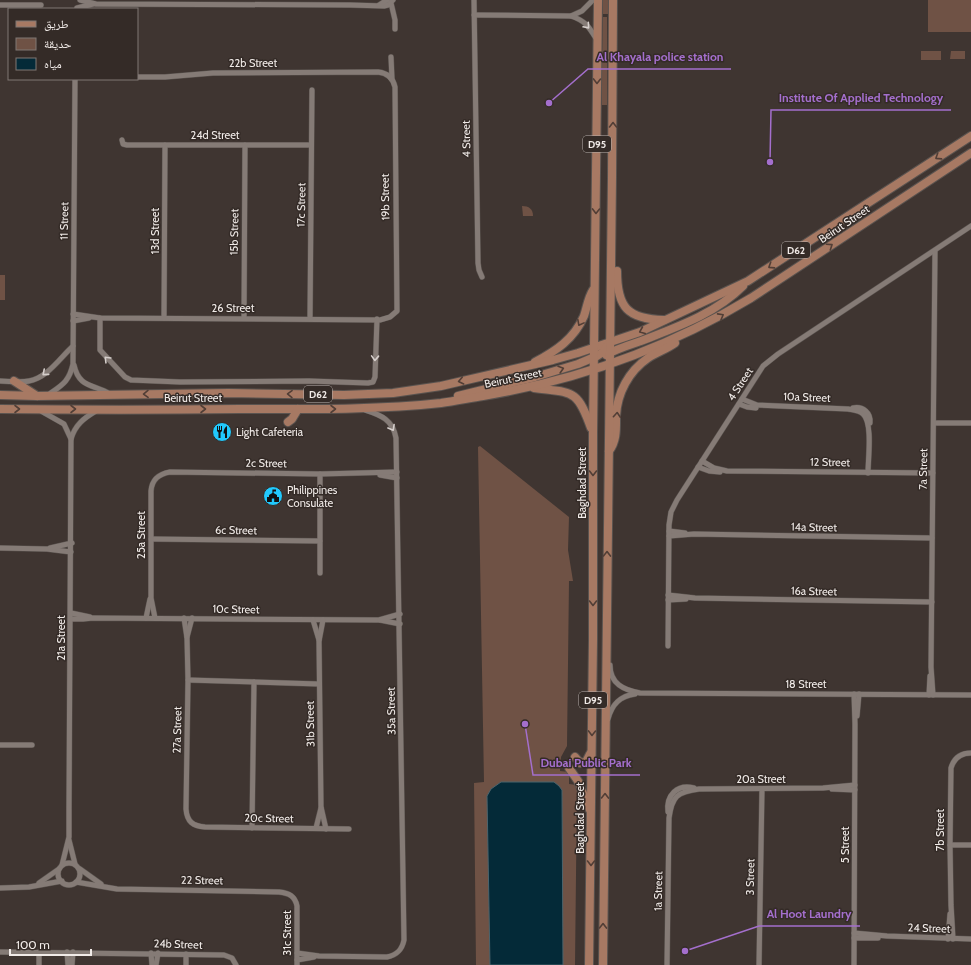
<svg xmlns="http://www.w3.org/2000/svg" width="971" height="965" viewBox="0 0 971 965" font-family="Cabin,'Noto Naskh Arabic',sans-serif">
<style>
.green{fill:#6f5245}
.water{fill:#042a38;stroke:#4b646d}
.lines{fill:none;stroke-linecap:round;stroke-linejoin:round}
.minor-casing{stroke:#5a534f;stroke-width:6}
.primary-casing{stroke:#5a534f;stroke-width:10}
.minor{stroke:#857b76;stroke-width:5}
.primary{stroke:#a77963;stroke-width:8}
.oneway{stroke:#d6cfcc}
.oneway2{stroke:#513e36}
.labels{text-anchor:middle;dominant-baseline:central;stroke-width:3;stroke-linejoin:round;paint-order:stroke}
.shield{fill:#342b27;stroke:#b8b1ae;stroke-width:1}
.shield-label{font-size:10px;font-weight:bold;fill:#f1ebe8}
.street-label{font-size:11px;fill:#f1ebe8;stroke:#342b27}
.poi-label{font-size:11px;fill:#f1ebe8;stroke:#342b27;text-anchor:start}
.leader{fill:none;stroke:#a46fcd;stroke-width:1.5}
.callout-dot{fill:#a46fcd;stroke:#342b27;stroke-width:1.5}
.callout-label{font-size:12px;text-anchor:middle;font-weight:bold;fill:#a46fcd;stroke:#342b27;stroke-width:3;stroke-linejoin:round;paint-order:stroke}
</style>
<rect width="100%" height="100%" fill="#3f3531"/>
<g class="green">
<rect x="603" y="0" width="5" height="14"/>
<rect x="928" y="0" width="43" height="32"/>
<polygon points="603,17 607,17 607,59 602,59"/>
<rect x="921" y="51" width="20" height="9"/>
<polygon points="951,51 965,51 965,59 950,59"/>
<polygon points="602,62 607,63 607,105 602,105"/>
<path d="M522,206C529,206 533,209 533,216H523Z"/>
<rect x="0" y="275" width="5" height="25"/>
<polygon points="480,446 569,517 568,550 573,581 569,581 567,746 561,757 560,771 569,772 569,784 577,785 575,965 476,965 474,783 484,782 478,447"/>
</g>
<polygon class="water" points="501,782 554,782 559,786 562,790 563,965 490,965 487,796 491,789"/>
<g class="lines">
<defs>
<g id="minor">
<polyline points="80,0 96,4 350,5 384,6 388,5 393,0"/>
<polyline points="474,0 478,263 479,270 482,277"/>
<polyline points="391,3 395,20 395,29"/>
<polyline points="0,5 41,5"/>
<polyline points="379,5 387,0"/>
<polyline points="77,8 93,4"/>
<path d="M474,15L571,16C586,21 589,27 597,40"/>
<polyline points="571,16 582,11 593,0"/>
<polyline points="391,57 392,79"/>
<polyline points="122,140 123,144 127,145 311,145"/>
<path d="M73,314L100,318L380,320L390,317L397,311L395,87C393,78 388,73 378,72L213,73L165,77H137"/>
<polyline points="100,318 100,350 125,377 131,380 180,382 309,381 368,383 373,382 375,377 377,319"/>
<polyline points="164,318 165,145"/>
<polyline points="244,318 245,145"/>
<polyline points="310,319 312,90"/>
<polyline points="73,321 89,318"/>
<path d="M74,365C79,388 93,384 110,394"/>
<path d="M0,381C9,381 20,383 29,381C47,378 60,358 73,346"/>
<path d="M48,395C62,385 69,382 73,364L75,79"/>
<path d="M742,399L757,405L848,409C853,410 859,410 863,414C873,423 868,459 868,473"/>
<polyline points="739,404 747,407 756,408"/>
<path d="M853,408C863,406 871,413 870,423"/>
<polyline points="41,411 64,424 71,439"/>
<polyline points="934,423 971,423"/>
<polyline points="702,461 714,468 727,471 933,473"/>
<polyline points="698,467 709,471 720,472"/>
<polyline points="320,474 320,573"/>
<polyline points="380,475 397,478"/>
<polyline points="669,531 685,533"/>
<polyline points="669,536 694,534 932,538"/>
<polyline points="151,539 320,541"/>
<polyline points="0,548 47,549 71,552"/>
<polyline points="50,548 72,543"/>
<polyline points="668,595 695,598 932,602"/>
<polyline points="668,600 686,599"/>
<polyline points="71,613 90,617"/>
<polyline points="146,618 150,599"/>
<path d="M155,618L151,598V491C152,479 159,474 170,472L320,474L397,472"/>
<path d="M184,618L187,638L188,680L186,809C187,822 193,826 205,827L349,829"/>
<polyline points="71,619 83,619 93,618 379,620 400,614"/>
<polyline points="313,620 319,640"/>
<polyline points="323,620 319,641 321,807 326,829"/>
<polyline points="380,620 400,624"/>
<polyline points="187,637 192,618"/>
<polyline points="668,646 669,525 671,512 677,500 763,366 778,354 971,226"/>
<path d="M610,665C610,684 624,690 640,693L971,695"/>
<polyline points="188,680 319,684"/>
<polyline points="854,694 855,724 854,965"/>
<polyline points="929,695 930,676"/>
<polyline points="933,695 931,667 935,251"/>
<polyline points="857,716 859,694"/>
<path d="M608,719C612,704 620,696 635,694"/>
<polyline points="0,745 32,745"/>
<polyline points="832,789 855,790"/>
<path d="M668,812C666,795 677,784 694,788"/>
<polyline points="252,828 254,682"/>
<polyline points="316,828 321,808"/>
<polyline points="69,840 75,864"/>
<polyline points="950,845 971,845"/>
<circle cx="69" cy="874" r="11"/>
<path d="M62,865L69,837V809L71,439C75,425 84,418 96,411"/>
<polyline points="80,869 101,884"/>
<path d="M76,882L117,889L279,892C289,893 295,896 297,906V965"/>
<polyline points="39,883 59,869"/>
<polyline points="0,888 29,887 62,881"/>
<polyline points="854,933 887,936 971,939"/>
<polyline points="854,938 878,938"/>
<polyline points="948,939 950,914"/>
<path d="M953,939L951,905L950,845L951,768C954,758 961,753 971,753"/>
<polyline points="0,952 224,955 232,958 236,965"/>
<polyline points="67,952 68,965"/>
<polyline points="151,953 152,965"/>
<path d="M297,953L319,956L387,957C397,955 402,950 404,940L396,438C393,420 381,415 365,410"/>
<polyline points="297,960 314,957"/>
<polyline points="39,965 39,952"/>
<polyline points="72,965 73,952"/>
<polyline points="156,965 158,953"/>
<polyline points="186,965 186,954"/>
<path d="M667,965L669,818C672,796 677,792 699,789L823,788L855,785"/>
<polyline points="759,965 762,789"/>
</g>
<g id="primary">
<path d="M617,271C617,308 628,319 664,320"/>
<path d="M606,355C616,349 629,345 641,341C677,327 715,314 743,286"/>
<path d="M535,362C556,351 574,339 584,316C587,307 588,298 593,290"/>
<polyline points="14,381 37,396"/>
<path d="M534,388C572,393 577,388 591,428"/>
<polyline points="0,395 37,396 228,393 344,395 393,393 441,386 553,360 578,353 640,332 748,281 971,136"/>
<polyline points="458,396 535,377 578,364 597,356 603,352 610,342"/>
<path d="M0,409C80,410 160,410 240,409C307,409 375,410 441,403C455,401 470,398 483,396C579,380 668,348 751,298L971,153"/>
<polyline points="288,422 292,419 298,409"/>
<path d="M609,451C617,440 616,429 616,416C617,393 629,371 648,358C657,352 667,349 675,343"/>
<polyline points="575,757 580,763 586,762 590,754"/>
<polyline points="569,768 578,781 590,810"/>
<polyline points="589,965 593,640 593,434 598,0"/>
<polyline points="603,965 612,178 613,0"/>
</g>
</defs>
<use href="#minor" class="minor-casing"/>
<use href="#primary" class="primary-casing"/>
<use href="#minor" class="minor"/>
<use href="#primary" class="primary"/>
</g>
<defs><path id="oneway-chevron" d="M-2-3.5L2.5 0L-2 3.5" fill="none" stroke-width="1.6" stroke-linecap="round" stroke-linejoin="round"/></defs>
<g class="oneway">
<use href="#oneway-chevron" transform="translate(587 26) rotate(49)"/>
<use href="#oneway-chevron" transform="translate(375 358) rotate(92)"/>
<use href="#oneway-chevron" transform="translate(107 359) rotate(-135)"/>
<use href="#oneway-chevron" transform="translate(45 373) rotate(140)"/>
<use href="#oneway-chevron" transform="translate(392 428) rotate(61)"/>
</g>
<g class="oneway2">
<use href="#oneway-chevron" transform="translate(597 81) rotate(91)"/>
<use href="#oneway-chevron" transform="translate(613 125) rotate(-90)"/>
<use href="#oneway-chevron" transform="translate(938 157) rotate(147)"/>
<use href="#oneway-chevron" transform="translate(596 211) rotate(91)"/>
<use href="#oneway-chevron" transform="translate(830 246) rotate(-34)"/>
<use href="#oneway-chevron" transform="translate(771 266) rotate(147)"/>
<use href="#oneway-chevron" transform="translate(721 316) rotate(-29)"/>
<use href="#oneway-chevron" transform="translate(580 323) rotate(118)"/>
<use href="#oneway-chevron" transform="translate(642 331) rotate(157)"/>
<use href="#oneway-chevron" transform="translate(561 369) rotate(-17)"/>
<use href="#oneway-chevron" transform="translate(461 381) rotate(168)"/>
<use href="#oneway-chevron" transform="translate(146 394) rotate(179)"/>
<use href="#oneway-chevron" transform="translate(290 394) rotate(-179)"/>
<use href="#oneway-chevron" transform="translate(17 409)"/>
<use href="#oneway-chevron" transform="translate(73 409)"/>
<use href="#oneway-chevron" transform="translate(203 409)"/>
<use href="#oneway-chevron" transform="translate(333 409)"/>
<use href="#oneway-chevron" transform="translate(617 415) rotate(-86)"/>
<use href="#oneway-chevron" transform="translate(593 473) rotate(90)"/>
<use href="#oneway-chevron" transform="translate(607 554) rotate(-89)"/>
<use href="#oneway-chevron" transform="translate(593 603) rotate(90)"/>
<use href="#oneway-chevron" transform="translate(592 733) rotate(91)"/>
<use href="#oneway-chevron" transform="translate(605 796) rotate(-89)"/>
<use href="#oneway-chevron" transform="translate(591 863) rotate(90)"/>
<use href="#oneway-chevron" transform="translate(603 926) rotate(-89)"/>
</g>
<defs>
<symbol id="restaurant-disc" viewBox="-11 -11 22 22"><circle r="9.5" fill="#21c9fd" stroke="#342b27"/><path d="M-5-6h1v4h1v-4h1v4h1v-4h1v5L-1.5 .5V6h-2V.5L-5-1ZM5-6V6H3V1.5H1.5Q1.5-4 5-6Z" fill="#111"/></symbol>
<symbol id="civic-disc" viewBox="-11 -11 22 22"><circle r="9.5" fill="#21c9fd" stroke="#342b27"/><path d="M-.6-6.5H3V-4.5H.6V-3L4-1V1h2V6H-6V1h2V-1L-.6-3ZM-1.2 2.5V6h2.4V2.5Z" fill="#111"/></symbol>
</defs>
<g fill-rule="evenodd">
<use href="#restaurant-disc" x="211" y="421" width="22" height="22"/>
<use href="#civic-disc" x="262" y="485" width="22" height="22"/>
</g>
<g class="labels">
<g class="shield">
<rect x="583" y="136" width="28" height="16" rx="3"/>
<rect x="782" y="242" width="28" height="16" rx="3"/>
<rect x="304" y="386" width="28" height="16" rx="3"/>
<rect x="579" y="692" width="28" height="16" rx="3"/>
</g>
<g class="shield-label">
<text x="597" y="144">D95</text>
<text x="796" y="250">D62</text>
<text x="318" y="394">D62</text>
<text x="593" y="700">D95</text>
</g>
<g class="street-label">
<text x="253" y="63">22b Street</text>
<text x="215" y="135">24d Street</text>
<text transform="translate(466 139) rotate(-91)">4 Street</text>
<text transform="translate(385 197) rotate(-91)">19b Street</text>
<text transform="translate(301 205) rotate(-89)">17c Street</text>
<text transform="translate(64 221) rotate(-89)">11 Street</text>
<text transform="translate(844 224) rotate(-34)">Beirut Street</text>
<text transform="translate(155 231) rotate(-90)">13d Street</text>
<text transform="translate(234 232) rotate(-89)">15b Street</text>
<text x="233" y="308">26 Street</text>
<text transform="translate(513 378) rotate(-12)">Beirut Street</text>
<text transform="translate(740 384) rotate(-57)">4 Street</text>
<text transform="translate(807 397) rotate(2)">10a Street</text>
<text x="193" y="398">Beirut Street</text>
<text transform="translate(830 462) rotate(1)">12 Street</text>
<text transform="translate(266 463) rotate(1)">2c Street</text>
<text transform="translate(923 469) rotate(-89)">7a Street</text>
<text transform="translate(582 483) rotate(-90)">Baghdad Street</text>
<text transform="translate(814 527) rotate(1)">14a Street</text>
<text transform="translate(236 530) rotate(1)">6c Street</text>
<text transform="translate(141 535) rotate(-90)">25a Street</text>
<text transform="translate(814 591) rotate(1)">16a Street</text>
<text transform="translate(236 609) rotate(1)">10c Street</text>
<text transform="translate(61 638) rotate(-90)">21a Street</text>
<text x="806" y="684">18 Street</text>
<text transform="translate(391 711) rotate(-91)">35a Street</text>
<text transform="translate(310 724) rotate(-91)">31b Street</text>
<text transform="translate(177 730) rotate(-89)">27a Street</text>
<text x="761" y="779">20a Street</text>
<text transform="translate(269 818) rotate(1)">20c Street</text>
<text transform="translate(580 818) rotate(-90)">Baghdad Street</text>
<text transform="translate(940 830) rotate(-90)">7b Street</text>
<text transform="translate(845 845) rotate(-90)">5 Street</text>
<text transform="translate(750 877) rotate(-89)">3 Street</text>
<text transform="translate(202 880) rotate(1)">22 Street</text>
<text transform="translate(658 891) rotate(-89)">1a Street</text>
<text transform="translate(929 928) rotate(2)">24 Street</text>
<text transform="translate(287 933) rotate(-90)">31c Street</text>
<text transform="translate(178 944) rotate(2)">24b Street</text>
</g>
<g class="poi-label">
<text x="236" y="432">Light Cafeteria</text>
<text x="287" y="490">Philippines<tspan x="287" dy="13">Consulate</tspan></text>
</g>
</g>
<path class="leader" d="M549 103L588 69H731M770 162L771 110H951M525 724L533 775H640M685 951L759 926H860"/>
<g class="callout-dot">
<circle cx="549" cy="103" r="4"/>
<circle cx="770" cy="162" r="4"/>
<circle cx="525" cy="724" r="4"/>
<circle cx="685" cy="951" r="4"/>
</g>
<g class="callout-label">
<text x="660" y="61">Al Khayala police station</text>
<text x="861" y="102">Institute Of Applied Technology</text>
<text x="586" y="767">Dubai Public Park</text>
<text x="809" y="918">Al Hoot Laundry</text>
</g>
<rect x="8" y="8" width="130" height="72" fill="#342b27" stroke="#807874"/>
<rect x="16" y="21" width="20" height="6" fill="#a77963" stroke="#807874"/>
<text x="44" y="28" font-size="12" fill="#f1ebe8">طريق</text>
<rect x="16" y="38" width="20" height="12" fill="#6f5245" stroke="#807874"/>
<text x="44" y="48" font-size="12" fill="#f1ebe8">حديقة</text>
<rect x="16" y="58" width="20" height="12" fill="#042a38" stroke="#807874"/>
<text x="44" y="68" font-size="12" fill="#f1ebe8">مياه</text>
<path d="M10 949v6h81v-6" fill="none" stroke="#f1ebe8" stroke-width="2"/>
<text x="16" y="949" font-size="12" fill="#f1ebe8" stroke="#342b27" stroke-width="3" paint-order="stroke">100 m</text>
</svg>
